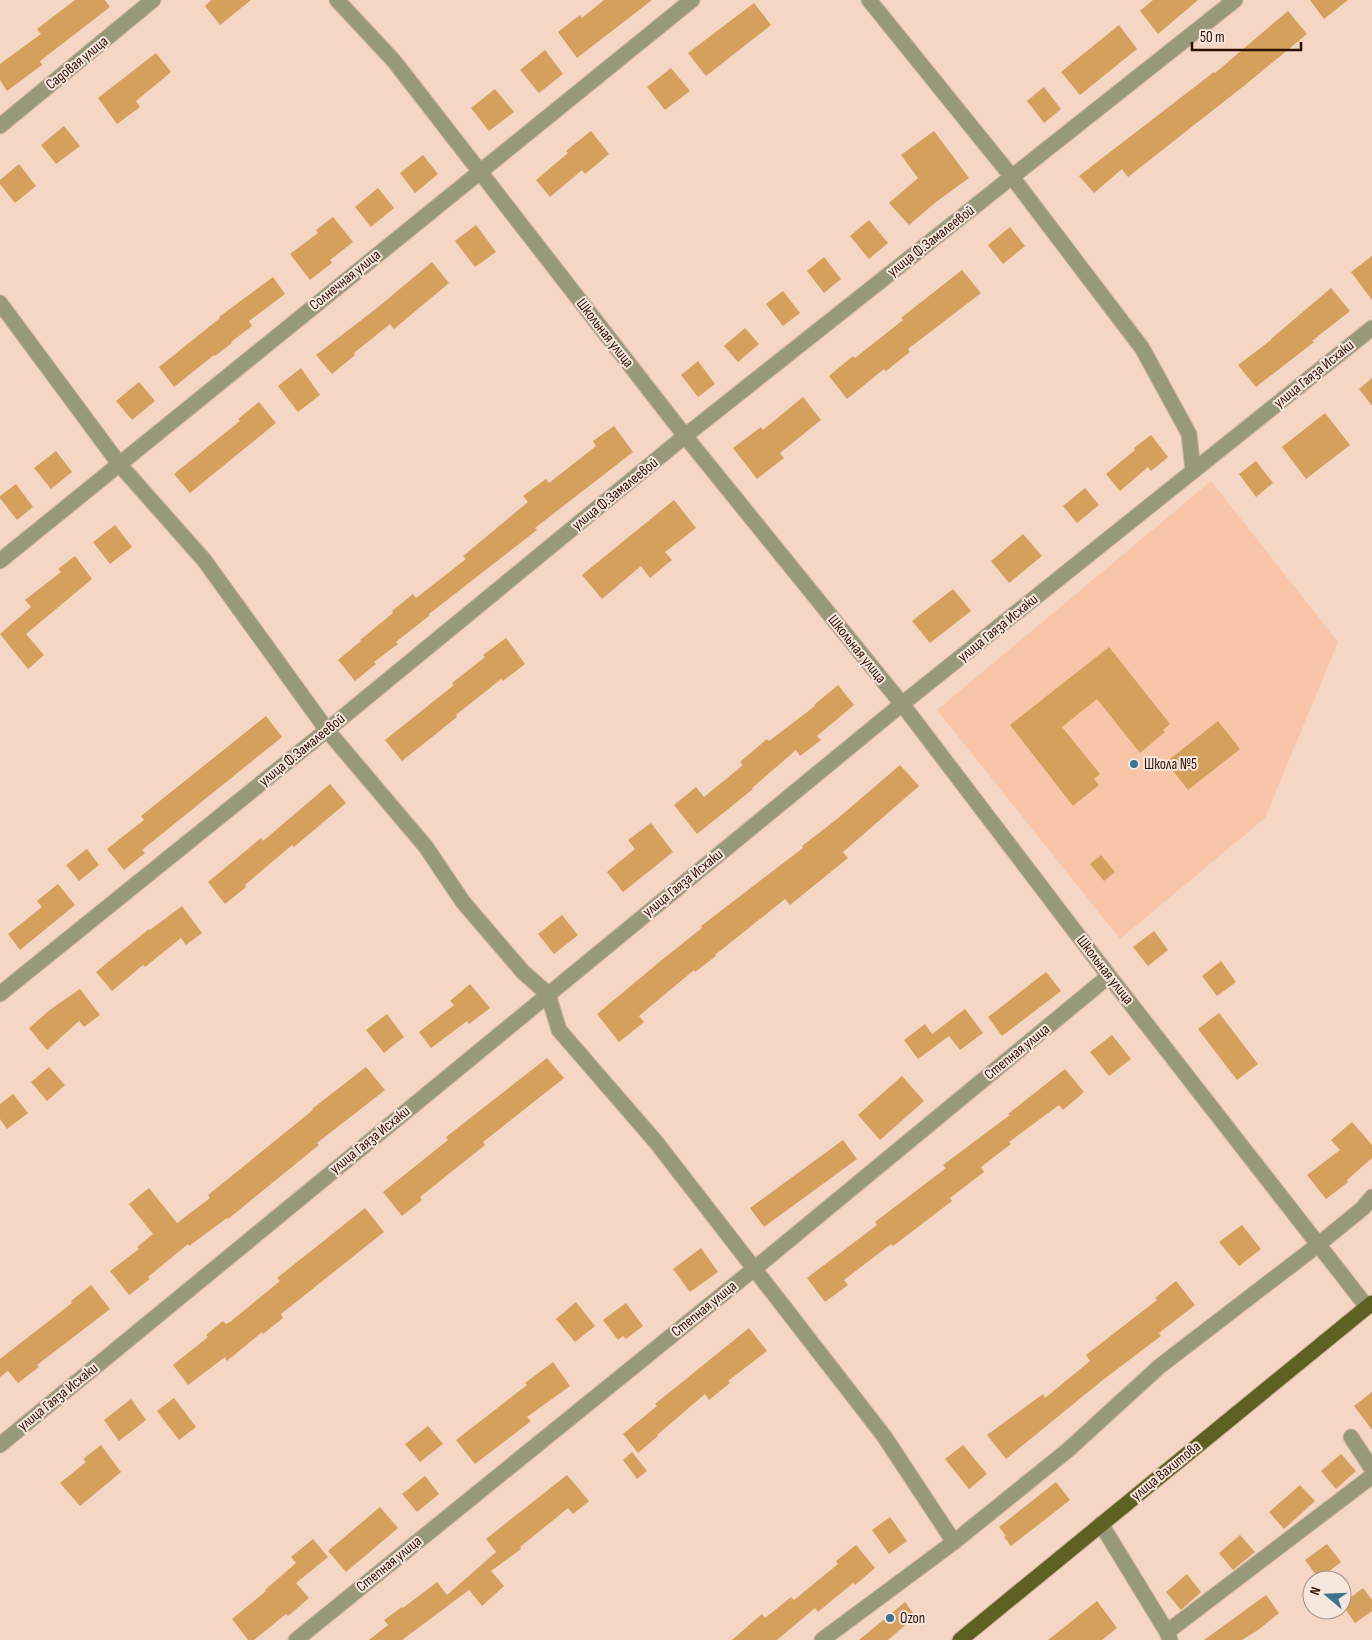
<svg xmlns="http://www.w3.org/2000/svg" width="1372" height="1640" viewBox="0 0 1372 1640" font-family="'Sofia Sans Condensed',sans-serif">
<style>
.built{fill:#f8c5a8}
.building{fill:#d59f5c}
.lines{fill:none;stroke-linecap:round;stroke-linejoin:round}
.minor-casing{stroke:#d1b3a1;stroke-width:17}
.major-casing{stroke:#d1b3a1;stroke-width:17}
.minor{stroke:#97997a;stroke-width:15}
.major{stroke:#5f6123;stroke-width:15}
.poi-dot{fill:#3c748f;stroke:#f7e6de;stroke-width:2}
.labels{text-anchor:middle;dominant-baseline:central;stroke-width:4;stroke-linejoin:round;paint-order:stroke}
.street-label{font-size:15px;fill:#2d1101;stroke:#f7e6de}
.poi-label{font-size:15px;fill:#2d1101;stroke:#f7e6de;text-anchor:start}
</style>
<rect width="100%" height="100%" fill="#f5d6c4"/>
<polygon class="built" points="1211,481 1338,642 1265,818 1120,939 937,710"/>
<g class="building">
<polygon points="75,0 105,0 110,7 40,61 42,65 7,91 0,80 0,64 41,34 37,29"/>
<polygon points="211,0 251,0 220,25 205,6"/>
<polygon points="604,0 652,0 577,58 558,32 580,15 582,18"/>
<polygon points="1153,0 1198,0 1158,34 1140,11"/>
<polygon points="1310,0 1348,0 1324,19"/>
<polygon points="754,3 771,25 706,76 688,53"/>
<polygon points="1288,11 1307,34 1245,85 1128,177 1122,169 1094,193 1079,176 1214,72 1215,73"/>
<polygon points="1119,25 1137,49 1080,95 1061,72"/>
<polygon points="545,50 563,74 539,93 520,70"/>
<polygon points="156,53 171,72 136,101 140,107 117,124 98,98"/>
<polygon points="671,68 690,91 665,110 647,87"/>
<polygon points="1044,87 1061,109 1044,123 1027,101"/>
<polygon points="495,89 514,112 489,131 471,108"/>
<polygon points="64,126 80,146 56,164 41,145"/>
<polygon points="591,131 609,154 585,174 582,170 550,197 536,180 568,153 566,151"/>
<polygon points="934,131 969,178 936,202 909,225 889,203 918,178 901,155"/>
<polygon points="423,155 438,174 415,193 400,173"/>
<polygon points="19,164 36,186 15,203 0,184 0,180"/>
<polygon points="378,188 394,208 371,227 355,207"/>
<polygon points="333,217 353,242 330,260 332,263 310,280 290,254 318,233 316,230"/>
<polygon points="869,220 888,243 869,259 850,236"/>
<polygon points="476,225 496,252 475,267 455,241"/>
<polygon points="1010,227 1025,246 1003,264 988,245"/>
<polygon points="1372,256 1372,300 1351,272"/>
<polygon points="824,257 841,279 824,293 807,271"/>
<polygon points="432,262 449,283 394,329 390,324 354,353 355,355 332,374 316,355 377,308"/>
<polygon points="962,270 981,293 908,349 910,352 886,371 884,369 847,399 829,376 853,356 855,358 903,320 901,318"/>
<polygon points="273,277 285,294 249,321 252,326 231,342 232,343 215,356 214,355 174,387 159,367 220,318 219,317"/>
<polygon points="1331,288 1350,311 1312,341 1314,342 1256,387 1238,365 1271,340 1271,339"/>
<polygon points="783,291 800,313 783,326 766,304"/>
<polygon points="745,328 759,344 738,362 724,346"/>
<polygon points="698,361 715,384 698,397 681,375"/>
<polygon points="301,368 320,395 298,412 278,386"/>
<polygon points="1372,378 1372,406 1359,389"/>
<polygon points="139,382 155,401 132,420 116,401"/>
<polygon points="803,397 821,420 780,453 784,458 757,479 733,448 761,427 763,430"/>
<polygon points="259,402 276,423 190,493 174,474 240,421 238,419"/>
<polygon points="1325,413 1350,445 1306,479 1282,447"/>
<polygon points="614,426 633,452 535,528 537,530 429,614 430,615 396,642 398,644 374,662 376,664 355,681 338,660 361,641 360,640 393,613 392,611 413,594 416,598 466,559 463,556 528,502 523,496 546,479 549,483 596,446 593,441"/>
<polygon points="1151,435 1168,457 1151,471 1148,467 1120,491 1106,474 1135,450 1134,448"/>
<polygon points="56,451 72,472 51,489 34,468"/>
<polygon points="1256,461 1273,483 1256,497 1239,474"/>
<polygon points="16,484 33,507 17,520 0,498 0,496"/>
<polygon points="1085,488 1099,505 1077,523 1063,506"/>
<polygon points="674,500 696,528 665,552 672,560 650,578 641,566 602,599 582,575"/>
<polygon points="115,525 132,547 110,564 93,542"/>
<polygon points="1023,534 1042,556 1009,583 991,561"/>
<polygon points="75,556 92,579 26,634 44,655 28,669 0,634 31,607 25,600 61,572 58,569"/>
<polygon points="953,589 971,611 930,643 912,621"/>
<polygon points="506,638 525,664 503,681 501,679 456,715 457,717 402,761 385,740 454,685 452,683 485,657 483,655"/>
<polygon points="1109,647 1170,724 1163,730 1165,732 1140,753 1097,699 1062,727 1100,774 1094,779 1099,785 1073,806 1010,725"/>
<polygon points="838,685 854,705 817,736 821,740 800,756 796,750 752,788 753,789 697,834 674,805 696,787 704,797 743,765 740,762 767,739 769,741 815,706 814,705"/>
<polygon points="266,716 282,737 142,850 145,853 124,870 107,849 144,820 141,816"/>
<polygon points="1218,721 1240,749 1188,790 1166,762"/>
<polygon points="900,765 919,786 843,852 848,858 790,905 785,899 715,955 716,956 695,972 694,970 639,1016 644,1022 619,1042 597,1014 663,959 702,928 701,926 803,848 802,846 837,819"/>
<polygon points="330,784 346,803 294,847 292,845 245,885 246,887 225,904 208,882 261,838 263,841"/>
<polygon points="651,823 673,852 623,892 607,872 635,849 628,840"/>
<polygon points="87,849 99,865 79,881 66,865"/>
<polygon points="1101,855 1115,872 1104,881 1090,864"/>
<polygon points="58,884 75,905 20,950 8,934 42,907 37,901"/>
<polygon points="182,906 202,933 186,945 181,938 145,967 143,965 112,991 96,972 149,929 150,930"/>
<polygon points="562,915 578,935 554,954 538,934"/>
<polygon points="1154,931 1168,950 1148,966 1133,947"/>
<polygon points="1221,961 1236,982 1217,996 1202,976"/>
<polygon points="1046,972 1061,991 1002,1036 988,1017"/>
<polygon points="470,984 490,1008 469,1024 467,1021 431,1048 419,1032 454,1005 450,1001"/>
<polygon points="80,989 100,1015 84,1027 79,1021 47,1050 29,1028 51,1009"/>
<polygon points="965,1009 983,1033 960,1050 949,1036 918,1059 904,1040 925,1024 932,1034"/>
<polygon points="1219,1013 1258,1064 1237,1080 1198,1029"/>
<polygon points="387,1014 404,1037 384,1053 366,1030"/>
<polygon points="1112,1035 1131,1059 1109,1076 1090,1052"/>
<polygon points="547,1058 564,1078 483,1142 485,1145 420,1197 422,1200 402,1216 383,1192 448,1140 446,1137"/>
<polygon points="49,1067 65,1085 47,1101 31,1082"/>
<polygon points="366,1067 385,1090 317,1143 319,1145 228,1219 227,1218 189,1246 188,1244 148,1277 150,1279 129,1295 110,1271 139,1249 137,1247 153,1234 129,1204 149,1188 177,1223 210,1198 208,1195 313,1110 312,1109"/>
<polygon points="1065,1069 1084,1092 1063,1110 1059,1105 1009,1142 1011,1144 981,1167 984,1172 950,1198 952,1201 893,1246 891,1244 844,1280 848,1285 825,1302 807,1278 877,1225 875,1222 946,1168 943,1165 1010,1115 1008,1114"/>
<polygon points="902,1076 924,1101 880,1140 858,1115"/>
<polygon points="13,1094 28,1113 7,1129 0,1119 0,1104"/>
<polygon points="1352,1122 1372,1145 1372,1158 1347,1180 1348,1182 1326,1199 1307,1175 1340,1150 1331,1140"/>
<polygon points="843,1140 857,1159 764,1227 750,1208"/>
<polygon points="365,1208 384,1232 281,1314 283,1318 263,1334 262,1332 227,1361 225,1357 188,1385 173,1365 208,1337 206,1335 223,1321 226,1324 230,1322 280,1281 277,1278"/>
<polygon points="1242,1225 1261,1249 1239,1266 1219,1242"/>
<polygon points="701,1248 718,1272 690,1292 673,1269"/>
<polygon points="1176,1281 1195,1305 1159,1333 1161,1336 1104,1379 1006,1459 987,1435 1043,1394 1045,1398 1090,1361 1086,1355 1157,1300 1155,1298"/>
<polygon points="91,1285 110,1309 37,1365 39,1367 18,1383 8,1371 0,1377 0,1359 72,1303 71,1301"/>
<polygon points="576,1302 595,1326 575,1342 556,1319"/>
<polygon points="626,1303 643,1326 626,1339 623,1336 618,1340 603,1320"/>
<polygon points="749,1328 767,1351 728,1381 730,1383 709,1400 705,1394 657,1435 658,1436 638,1453 623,1434 657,1406 655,1404"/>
<polygon points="553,1362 570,1386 527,1417 531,1421 475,1464 456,1440 527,1385 525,1383"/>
<polygon points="1372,1392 1372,1430 1354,1406"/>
<polygon points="174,1398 196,1427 179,1440 157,1411"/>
<polygon points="131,1399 146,1420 119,1441 104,1420"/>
<polygon points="428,1426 443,1444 420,1462 405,1444"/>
<polygon points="101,1445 121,1472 80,1506 60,1483 86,1462 83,1459"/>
<polygon points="963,1445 987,1474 969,1489 945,1459"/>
<polygon points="632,1452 647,1471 637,1479 623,1460"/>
<polygon points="1341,1454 1356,1471 1336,1489 1321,1471"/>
<polygon points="567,1475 589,1501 573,1514 568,1508 520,1547 521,1549 491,1571 504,1586 482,1606 469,1590 402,1640 369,1640 388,1625 384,1620 402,1607 403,1608 437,1582 447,1595 496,1552 486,1539"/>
<polygon points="425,1476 439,1494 417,1512 402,1494"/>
<polygon points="1056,1482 1070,1500 1011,1546 1004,1537 1006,1536 999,1527"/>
<polygon points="1300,1485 1315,1501 1284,1529 1269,1512"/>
<polygon points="380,1507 398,1528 346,1572 328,1551"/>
<polygon points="890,1517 907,1541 889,1554 872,1530"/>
<polygon points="1240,1535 1255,1552 1233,1570 1219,1553"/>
<polygon points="313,1539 328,1557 296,1583 309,1598 288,1616 286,1614 254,1640 248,1640 232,1619 266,1591 265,1590 296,1563 291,1557"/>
<polygon points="1327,1544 1341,1562 1319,1579 1305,1560"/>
<polygon points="856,1545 875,1568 855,1585 853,1583 818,1612 815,1608 777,1640 732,1640 762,1614 765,1618 791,1597 794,1600 838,1564 836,1561"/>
<polygon points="1187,1574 1201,1592 1181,1610 1166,1592"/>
<polygon points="1363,1588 1372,1600 1372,1611 1355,1623 1342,1604"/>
<polygon points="1266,1595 1279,1613 1258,1630 1242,1640 1204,1640"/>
<polygon points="1097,1601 1117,1628 1102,1640 1048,1640"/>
<polygon points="905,1602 914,1614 908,1618 910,1621 888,1640 859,1640"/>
</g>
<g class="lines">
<defs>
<g id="minor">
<polyline points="337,0 394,61 685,436 902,704 1109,976 1367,1307"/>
<polyline points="869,0 1012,177 1142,348 1189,434 1193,471"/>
<polyline points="0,126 153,0"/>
<polyline points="0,303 120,465 204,560 327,730 426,847 463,902 523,972 548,994 559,1030 656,1142 884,1436 954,1542"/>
<polyline points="0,561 692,0"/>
<polyline points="0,994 327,730 685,436 1235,0"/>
<polyline points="1351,1437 1372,1469"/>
<polyline points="0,1445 902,704 1372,328"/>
<polyline points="1101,1524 1167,1632 1170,1640"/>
<polyline points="1167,1632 1372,1476"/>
<polyline points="296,1640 754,1269 1109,976"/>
<polyline points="822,1640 954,1542 1068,1450 1160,1366 1319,1244 1363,1208 1372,1197"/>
</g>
<polyline id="major" points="960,1640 1372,1303"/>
</defs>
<use href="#minor" class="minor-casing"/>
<use href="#major" class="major-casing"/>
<use href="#minor" class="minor"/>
<use href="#major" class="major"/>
</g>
<g class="poi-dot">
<circle cx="1134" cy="764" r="5"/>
<circle cx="890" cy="1618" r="5"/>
</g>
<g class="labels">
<g class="street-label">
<text transform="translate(77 63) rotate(-39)">Садовая улица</text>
<text transform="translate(931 241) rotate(-38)">улица Ф.Замалеевой</text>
<text transform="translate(345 280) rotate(-39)">Солнечная улица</text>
<text transform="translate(605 333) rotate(52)">Школьная улица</text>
<text transform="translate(1314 374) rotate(-39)">улица Гаяза Исхаки</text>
<text transform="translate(615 494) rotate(-39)">улица Ф.Замалеевой</text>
<text transform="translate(998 628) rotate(-39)">улица Гаяза Исхаки</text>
<text transform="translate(857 649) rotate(51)">Школьная улица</text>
<text transform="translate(302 750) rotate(-39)">улица Ф.Замалеевой</text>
<text transform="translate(683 883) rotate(-39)">улица Гаяза Исхаки</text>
<text transform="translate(1105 970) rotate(52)">Школьная улица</text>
<text transform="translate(1017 1052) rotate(-39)">Степная улица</text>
<text transform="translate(370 1140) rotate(-39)">улица Гаяза Исхаки</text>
<text transform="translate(704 1309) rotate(-39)">Степная улица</text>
<text transform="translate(58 1397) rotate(-39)">улица Гаяза Исхаки</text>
<text transform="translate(1166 1471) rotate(-39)">улица Вахитова</text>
<text transform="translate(389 1564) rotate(-39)">Степная улица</text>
</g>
<g class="poi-label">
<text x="1144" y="764">Школа №5</text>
<text x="900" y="1618">Ozon</text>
</g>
</g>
<g transform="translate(1327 1595) rotate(289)"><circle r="24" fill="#f7e6de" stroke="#a69186"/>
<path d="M0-4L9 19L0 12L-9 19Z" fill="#3c748f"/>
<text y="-8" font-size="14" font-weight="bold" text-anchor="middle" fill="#2d1101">N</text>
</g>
<path d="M1192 42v8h109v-8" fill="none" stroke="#2d1101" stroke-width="2.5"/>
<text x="1200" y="42" font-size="15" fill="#2d1101" stroke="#f7e6de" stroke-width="4" paint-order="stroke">50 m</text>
</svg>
